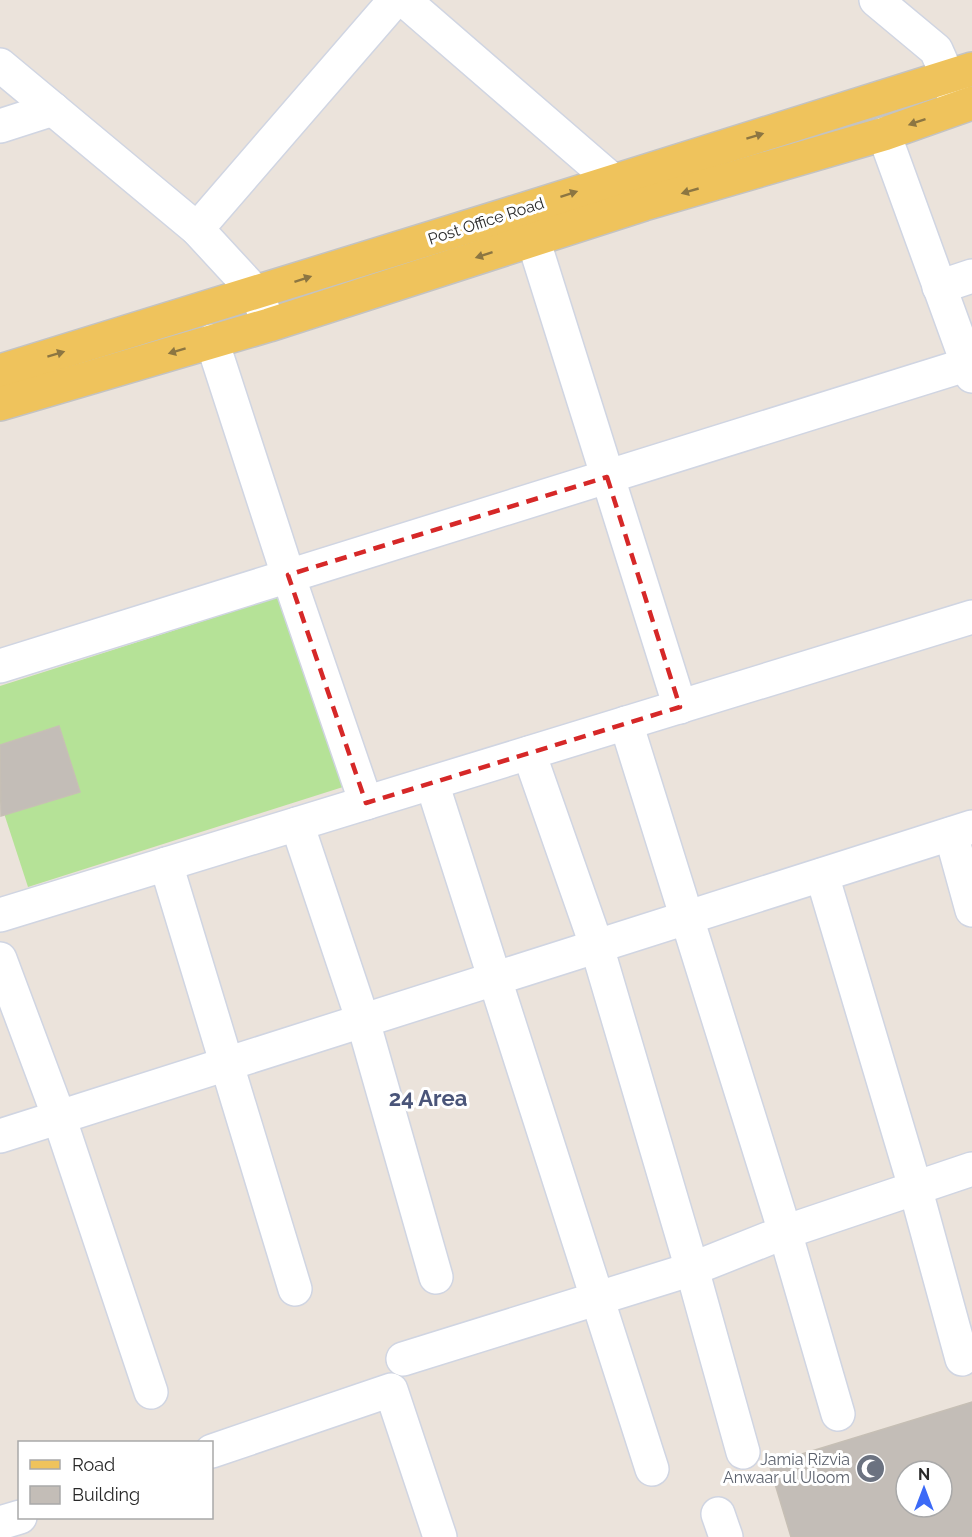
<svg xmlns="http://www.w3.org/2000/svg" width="972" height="1537" viewBox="0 0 972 1537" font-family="Raleway,sans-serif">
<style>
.grass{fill:#b5e297}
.building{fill:#c3bdb7;stroke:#c6bfb5;stroke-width:1.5;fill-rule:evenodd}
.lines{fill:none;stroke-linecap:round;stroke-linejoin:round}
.minor-casing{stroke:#d0d5e2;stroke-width:36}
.major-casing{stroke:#c3c3c3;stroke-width:36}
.minor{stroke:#fff;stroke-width:33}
.major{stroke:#efc35c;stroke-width:33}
.oneway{fill:#8c7642}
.marked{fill:none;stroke:#d62828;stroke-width:4.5;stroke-dasharray:12 8;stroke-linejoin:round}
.labels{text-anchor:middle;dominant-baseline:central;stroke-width:6;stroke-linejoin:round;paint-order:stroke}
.street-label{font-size:16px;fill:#292929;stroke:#fff}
.worship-label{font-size:16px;fill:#5b616d;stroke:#fff;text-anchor:end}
.district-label{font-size:22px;font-weight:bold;fill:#4a5579;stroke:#fff}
</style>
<rect width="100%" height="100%" fill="#ebe3db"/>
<polygon class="grass" points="282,596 343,787 28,887 0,801 0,686"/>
<g class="building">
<polygon points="59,726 80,792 1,816 0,745"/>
<path d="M972,1402V1537H791L769,1464ZM906,1471H942V1507H906Z"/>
</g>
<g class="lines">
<defs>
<g id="minor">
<polyline points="404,0 612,180"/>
<polyline points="876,0 936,50 948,77 956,103"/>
<polyline points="0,65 197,229 257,294 266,317"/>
<polyline points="0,126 53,109"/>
<polyline points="884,134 972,376"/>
<polyline points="197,229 395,0"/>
<polyline points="533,239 680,707"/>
<polyline points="939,287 972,276"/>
<polyline points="212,341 288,575 366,803"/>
<polyline points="0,666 972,363"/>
<polyline points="626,723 785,1232 838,1414"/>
<polyline points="529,753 597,947 692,1269 743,1452"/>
<polyline points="432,783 652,1469"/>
<polyline points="297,824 363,1021 436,1277"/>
<polyline points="951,834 972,910"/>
<polyline points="166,864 295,1289"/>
<polyline points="822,875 915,1187 962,1359"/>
<polyline points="0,915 972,617"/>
<polyline points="0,959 59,1117 151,1392"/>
<polyline points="0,1136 972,827"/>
<polyline points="403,1359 692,1269 785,1232 972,1169"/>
<polyline points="212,1451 391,1390 440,1537"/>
<polyline points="718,1514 726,1537"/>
<polyline points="0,1523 20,1517"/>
</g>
<g id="major">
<path d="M0,371C325,273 648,170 972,69"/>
<polyline points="0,404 269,325 644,204 884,134 972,103"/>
</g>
</defs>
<use href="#minor" class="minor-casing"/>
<use href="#major" class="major-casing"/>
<use href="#minor" class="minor"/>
<use href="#major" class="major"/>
</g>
<defs><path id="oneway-solid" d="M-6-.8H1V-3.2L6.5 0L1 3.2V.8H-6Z" transform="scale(1.5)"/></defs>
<g class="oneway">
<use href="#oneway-solid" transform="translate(917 122) rotate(161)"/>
<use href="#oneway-solid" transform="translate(755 136) rotate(-17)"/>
<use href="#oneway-solid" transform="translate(690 191) rotate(164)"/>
<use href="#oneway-solid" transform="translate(569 194) rotate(-18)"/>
<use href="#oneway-solid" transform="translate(484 255) rotate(162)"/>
<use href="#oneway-solid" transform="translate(303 279) rotate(-18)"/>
<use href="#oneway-solid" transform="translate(177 351) rotate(163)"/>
<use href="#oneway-solid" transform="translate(56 354) rotate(-17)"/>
</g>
<path class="marked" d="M607,477L680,707L366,803L288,575Z"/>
<defs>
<symbol id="mosque-disc" viewBox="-11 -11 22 22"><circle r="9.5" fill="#6b7280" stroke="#fff"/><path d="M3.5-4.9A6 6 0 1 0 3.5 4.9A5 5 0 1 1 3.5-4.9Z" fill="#fff"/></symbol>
</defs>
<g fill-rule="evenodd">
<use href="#mosque-disc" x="854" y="1452" width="33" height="33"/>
</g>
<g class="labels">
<g class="street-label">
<text transform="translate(486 221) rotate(-18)">Post Office Road</text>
</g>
<g class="worship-label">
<text x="850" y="1459">Jamia Rizvia<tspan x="850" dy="18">Anwaar ul Uloom</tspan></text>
</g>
<g class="district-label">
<text x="428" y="1098">24 Area</text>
</g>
</g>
<rect x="18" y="1441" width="195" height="78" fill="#ffffff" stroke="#a9a9a9" stroke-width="1.5"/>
<rect x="30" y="1460" width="30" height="9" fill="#efc35c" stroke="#a9a9a9" stroke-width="1.5"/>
<text x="72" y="1471" font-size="18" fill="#292929">Road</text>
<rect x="30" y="1486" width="30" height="18" fill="#c3bdb7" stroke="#a9a9a9" stroke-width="1.5"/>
<text x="72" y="1501" font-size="18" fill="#292929">Building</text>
<g transform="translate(924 1489)"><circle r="28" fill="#ffffff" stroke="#a9a9a9" stroke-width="1.5"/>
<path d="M0-4.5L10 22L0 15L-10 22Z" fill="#3c6af7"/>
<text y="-9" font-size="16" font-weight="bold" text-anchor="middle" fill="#292929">N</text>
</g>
</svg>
